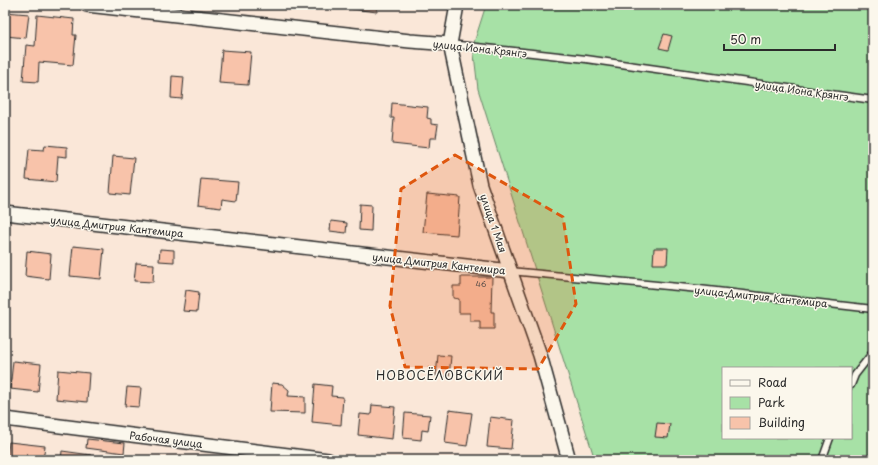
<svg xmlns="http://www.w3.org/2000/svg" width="878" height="465" viewBox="0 0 878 465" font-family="'Playpen Sans',sans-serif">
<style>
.green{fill:#a7e1a6;stroke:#698668;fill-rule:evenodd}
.building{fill:#f8c3aa;stroke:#2b2b2b}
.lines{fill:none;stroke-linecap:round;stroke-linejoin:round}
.lane-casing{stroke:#2b2b2b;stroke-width:9}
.street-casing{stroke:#2b2b2b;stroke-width:16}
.lane{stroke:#fbf7ec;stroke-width:6}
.street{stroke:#fbf7ec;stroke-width:13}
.marked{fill:#df570e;fill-opacity:0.2;stroke:#df570e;stroke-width:3;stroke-dasharray:8 5;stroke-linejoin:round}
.labels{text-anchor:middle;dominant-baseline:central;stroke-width:3;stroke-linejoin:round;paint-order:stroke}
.number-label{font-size:8px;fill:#5e514b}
.street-label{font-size:10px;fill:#2b2b2b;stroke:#fbf7ec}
.quarter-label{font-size:12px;letter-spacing:1px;fill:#2b2b2b;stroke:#fbf7ec}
</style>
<rect width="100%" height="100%" fill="#fae7d8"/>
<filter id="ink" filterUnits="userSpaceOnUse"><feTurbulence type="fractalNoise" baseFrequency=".025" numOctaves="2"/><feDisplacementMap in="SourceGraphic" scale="8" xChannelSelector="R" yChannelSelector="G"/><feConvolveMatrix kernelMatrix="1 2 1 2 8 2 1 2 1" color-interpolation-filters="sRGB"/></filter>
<g filter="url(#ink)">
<path class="green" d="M486,5H873V460H595L478,89L473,46ZM723,368H851V438H723Z"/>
<g class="building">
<polygon points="352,5 377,5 377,12 352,9"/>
<polygon points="5,12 29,14 26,38 5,36"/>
<polygon points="37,15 74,19 73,35 76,35 73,65 39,62 38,82 23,81 26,45 35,46"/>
<polygon points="664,34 672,36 668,50 659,48"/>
<polygon points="222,50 251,52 248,85 219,83"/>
<polygon points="172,76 184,77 182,99 171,98"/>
<polygon points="392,103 428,107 427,118 431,119 431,124 438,125 436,138 430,138 429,148 392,144 394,118 391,118"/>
<polygon points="45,145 67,147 67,157 58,156 56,182 26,179 29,149 44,150"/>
<polygon points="113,156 134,158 130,195 110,193"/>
<polygon points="201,179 238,182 236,201 222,199 221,208 198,205"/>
<polygon points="427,194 460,197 457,235 423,232"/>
<polygon points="360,204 372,205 371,231 359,230"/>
<polygon points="331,221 347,223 346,233 330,231"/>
<polygon points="73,246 104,249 101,279 70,276"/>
<polygon points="654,248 668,248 667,264 653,264"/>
<polygon points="160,249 174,250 174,262 159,261"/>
<polygon points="27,251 51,254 49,279 25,276"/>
<polygon points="136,263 154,264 153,282 134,281"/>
<polygon points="461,277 492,277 491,312 494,312 494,329 480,329 480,321 470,321 470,313 459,313 459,299 453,298 453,286 461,286"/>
<polygon points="186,290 199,292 197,312 183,311"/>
<polygon points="438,355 451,356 449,377 436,376"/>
<polygon points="13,361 41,364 38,392 10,389"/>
<polygon points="58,370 89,373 87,402 56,399"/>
<polygon points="272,383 282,384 289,390 288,396 305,397 305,413 270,412"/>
<polygon points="315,384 332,386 331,396 343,397 341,425 312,422"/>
<polygon points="127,387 141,388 139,407 125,406"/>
<polygon points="372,405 395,407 392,439 358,435 360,414 371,415"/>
<polygon points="449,410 472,413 467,446 445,443"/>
<polygon points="405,413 430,415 428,431 422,430 421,440 403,438"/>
<polygon points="490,417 514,420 511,449 487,447"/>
<polygon points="657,423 670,424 668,438 655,437"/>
<polygon points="87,439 125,443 124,453 86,448"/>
<polygon points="9,442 45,446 43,460 7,460"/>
<polygon points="62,451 91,455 90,460 61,460"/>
</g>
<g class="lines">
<defs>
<g id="lane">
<polyline points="450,44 586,59 873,100"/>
<polyline points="510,271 699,289 873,309"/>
<polyline points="851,385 855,375 873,352"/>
<polyline points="822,460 830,438"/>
</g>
<g id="street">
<polyline points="87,5 410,41 450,44"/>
<polyline points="457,5 450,44 480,185 540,355 569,460"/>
<polyline points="5,213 510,271"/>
<polyline points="5,419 328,460"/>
</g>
</defs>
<use href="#lane" class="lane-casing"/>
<use href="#street" class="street-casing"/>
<use href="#lane" class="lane"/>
<use href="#street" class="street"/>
</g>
</g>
<path class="marked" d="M455,155L563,217L576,304L538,369L405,367L390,306L401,189Z"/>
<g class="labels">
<g class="number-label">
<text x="481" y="284">46</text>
</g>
<g class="street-label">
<text transform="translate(480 48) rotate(6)">улица Иона Крянгэ</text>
<text transform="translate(802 90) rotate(8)">улица Иона Крянгэ</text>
<text transform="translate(494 223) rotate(71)">улица 1 Мая</text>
<text transform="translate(117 226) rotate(6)">улица Дмитрия Кантемира</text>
<text transform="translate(439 263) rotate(6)">улица Дмитрия Кантемира</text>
<text transform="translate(761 296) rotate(6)">улица Дмитрия Кантемира</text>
<text transform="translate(166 439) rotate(7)">Рабочая улица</text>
</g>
<g class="quarter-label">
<text x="440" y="375">НОВОСЁЛОВСКИЙ</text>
</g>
</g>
<rect width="878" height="465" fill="none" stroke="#fbf7ec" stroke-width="20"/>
<rect x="10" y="10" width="858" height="445" fill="none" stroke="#2b2b2b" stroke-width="1.5" filter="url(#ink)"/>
<rect x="722" y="367" width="130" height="72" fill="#fbf7ec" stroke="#a8a59f"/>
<rect x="730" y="380" width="20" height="6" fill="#fbf7ec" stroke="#a8a59f"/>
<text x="758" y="387" font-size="12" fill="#2b2b2b">Road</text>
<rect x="730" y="397" width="20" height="12" fill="#a7e1a6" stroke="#a8a59f"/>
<text x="758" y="407" font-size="12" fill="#2b2b2b">Park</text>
<rect x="730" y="417" width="20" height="12" fill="#f8c3aa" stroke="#a8a59f"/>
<text x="758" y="427" font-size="12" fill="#2b2b2b">Building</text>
<path d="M724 44v6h111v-6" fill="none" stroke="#2b2b2b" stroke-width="2"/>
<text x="730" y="44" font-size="12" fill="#2b2b2b" stroke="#fbf7ec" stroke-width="3" paint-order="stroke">50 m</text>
</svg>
